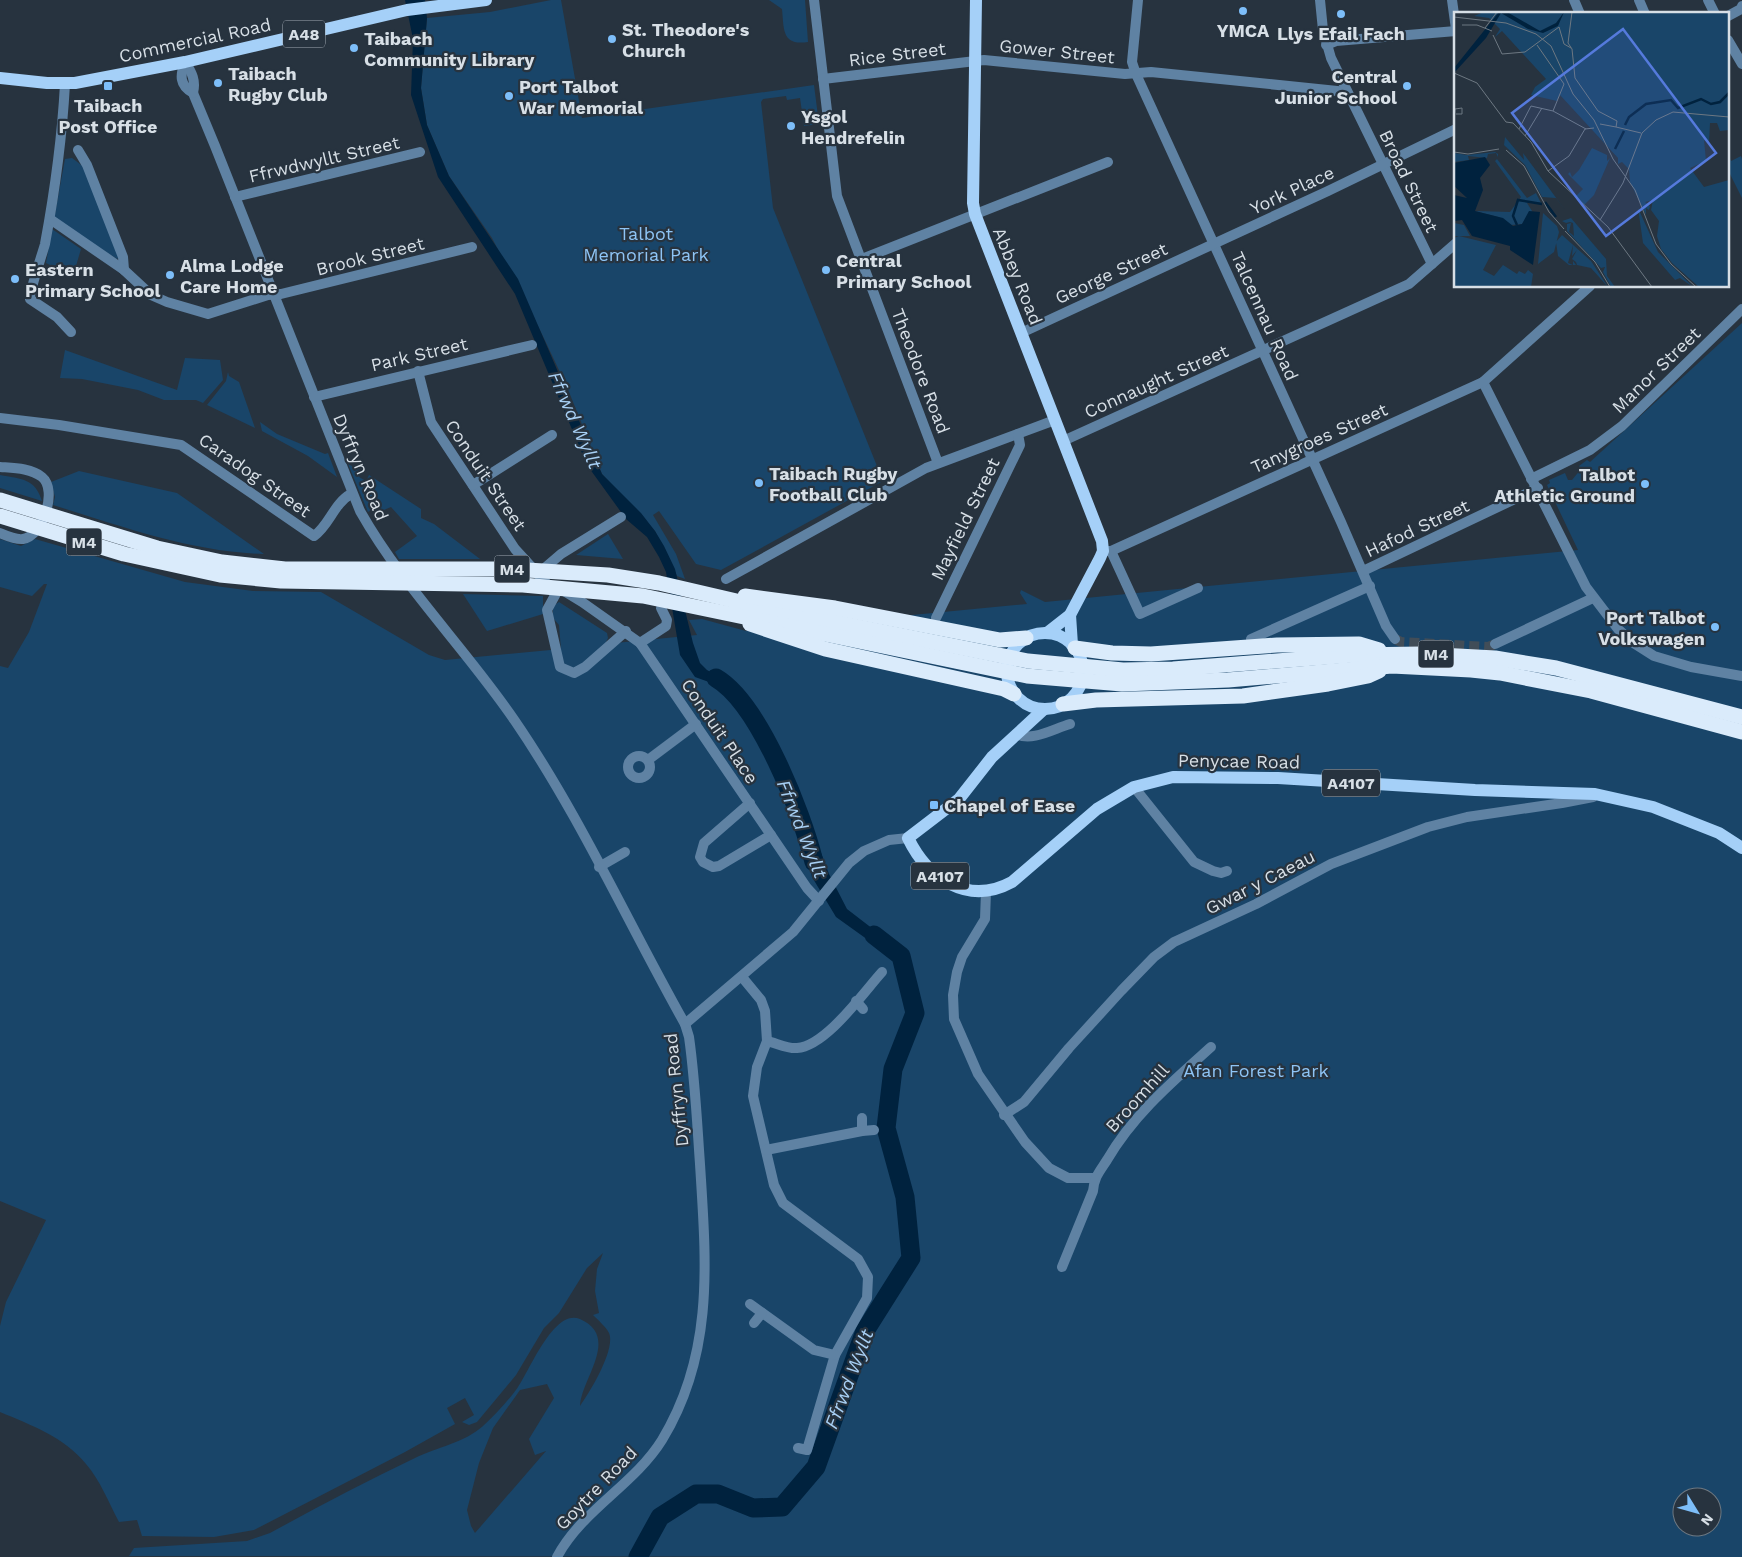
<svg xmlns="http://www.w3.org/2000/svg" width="1742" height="1557" viewBox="0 0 1742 1557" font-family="'Work Sans',sans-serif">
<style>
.green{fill:#194569;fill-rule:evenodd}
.water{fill:#00223e}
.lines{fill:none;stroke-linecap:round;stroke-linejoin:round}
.river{stroke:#00223e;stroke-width:19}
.minor-tunnel{stroke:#414d58;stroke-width:10;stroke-dasharray:10 5;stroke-linecap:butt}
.minor{stroke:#5f82a3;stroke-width:10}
.major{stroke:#a5d0f8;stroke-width:12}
.highway{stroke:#daebfb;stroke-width:15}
.poi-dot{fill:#7dbef9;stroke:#27333f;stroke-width:2}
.labels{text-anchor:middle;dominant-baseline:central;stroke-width:4.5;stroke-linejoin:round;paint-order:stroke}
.shield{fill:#27333f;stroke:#a2abb4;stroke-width:1}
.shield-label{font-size:16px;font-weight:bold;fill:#d7dfe6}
.poi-label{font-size:18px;font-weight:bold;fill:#d7dfe6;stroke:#27333f;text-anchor:start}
.street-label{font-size:18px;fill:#d7dfe6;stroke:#27333f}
.park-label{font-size:18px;fill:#8ec4f5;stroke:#27333f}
.water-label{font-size:19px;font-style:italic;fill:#a7cff4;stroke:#27333f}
.inset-river{fill:none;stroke:#00223e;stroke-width:2.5}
.inset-road{fill:none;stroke:#6d7882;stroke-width:1}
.view{fill:#557adc;fill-opacity:0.15;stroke:#557adc;stroke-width:2.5}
.inset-edge{fill:none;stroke:#d7dfe6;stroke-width:2.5}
</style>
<rect width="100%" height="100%" fill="#27333f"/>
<g class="green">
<polygon points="551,0 561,0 582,118 814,85 819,124 804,126 800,98 787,100 786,96 763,99 761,102 773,208 883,481 721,570 696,564 659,511 653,515 676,554 685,579 677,576 655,531 602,474 567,387 539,328 492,238 449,176 427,125 421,88 427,18 490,12"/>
<path d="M769,0H805L808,42C782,46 784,30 782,9Z"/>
<polygon points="1728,155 1731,161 1741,156 1742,159 1742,198 1728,170"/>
<polygon points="72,158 84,167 120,257 117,259 54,219 65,159"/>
<polygon points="52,229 81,249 73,276 46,263"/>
<path d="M1742,323V1557L129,1556L134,1548L247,1541L270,1533C318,1507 366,1481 415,1458C437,1447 464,1443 483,1426C495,1415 509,1400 518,1387C530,1370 554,1308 580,1319C621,1337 581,1379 580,1406C590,1392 616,1349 609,1333C606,1327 598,1320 593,1315L599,1313L595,1291L597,1269L603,1253L587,1268L559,1313L544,1328L516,1375L477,1422L469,1425L462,1422L474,1415L465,1398L447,1408L455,1424L405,1452L254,1530L214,1537L142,1536L137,1520L119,1522C109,1503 100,1480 86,1464C64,1437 31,1425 0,1412V1326L6,1302L46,1220L0,1201V666L8,668L29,632L47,584H44L32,596L0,587V539L21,546L35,539L185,582L253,591L321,592L429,655L445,660L561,649L559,625L553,618V606L559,602L607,633L608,638L605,644L697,635L689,620L702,619L746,631L1027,604L1020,593L1021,590L1045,602L1578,550L1547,485L1550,483L1549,480L1565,473L1568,480H1572L1581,469L1579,466L1587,460L1590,462ZM547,1384L554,1398L529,1439L535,1455L546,1451L475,1533L471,1526L467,1510L479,1463L493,1428L520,1390ZM1682,1497H1712V1527H1682Z"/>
<polygon points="65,350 177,390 185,358 220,360 223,380 203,403 196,400 164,400 138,390 82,379 60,378"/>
<polygon points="228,372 229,376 239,382 255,428 207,405 226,381"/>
<polygon points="260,422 277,434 325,454 328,453 337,477 308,456 262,431"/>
<polygon points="348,464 362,471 359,477 366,481 369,475 421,509 421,518 434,524 480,559 399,559 395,552 417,536 391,507 379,512 376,507 368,512"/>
<path d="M79,471L177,493L264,554C191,552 121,526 53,505L55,497L51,482Z"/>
<path d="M0,475C21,479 35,478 42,501L0,488Z"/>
<polygon points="608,534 623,559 576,555"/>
<polygon points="463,594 543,596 543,614 487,631"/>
</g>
<g class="water">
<polygon points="405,0 425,0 427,18 421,88 427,125 449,176 518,279 602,474 641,513 655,531 664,546 675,569 693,643 700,663 707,670 730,683 737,692 729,697 720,686 695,677 680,655 666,572 659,557 647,537 626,519 587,465 515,294 438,177 411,95 413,39"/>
<polygon points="815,837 829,874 847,909 895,946 889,955 836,917 812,877 805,839"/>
</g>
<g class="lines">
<g class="river">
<path d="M716,678C759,703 802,813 814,862"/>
<polyline points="638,1557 660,1517 696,1494 718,1494 753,1508 782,1507 816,1467 865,1331 911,1258 905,1197 886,1128 893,1069 915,1013 901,956 874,935"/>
</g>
<polyline class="minor-tunnel" points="1395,639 1401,642 1488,647 1495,644"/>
<g class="minor">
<polyline points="814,0 837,196 938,463"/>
<polyline points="1138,0 1132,62 1136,74 1341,522 1386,626 1395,639"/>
<polyline points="1320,0 1323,30 1331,58 1432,264"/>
<polyline points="1452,0 1456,29"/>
<polyline points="1574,0 1580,14"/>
<polyline points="1639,0 1645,14"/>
<polyline points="1708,0 1715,14"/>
<polyline points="1728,16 1741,9 1742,6"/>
<polyline points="1728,40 1742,64"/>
<polyline points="1326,45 1336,41 1456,31"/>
<path d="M185,62C180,75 179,85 193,93L215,146L360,511C403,587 466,649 515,721C580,816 628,923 685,1024L689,1037C695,1079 697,1122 700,1164C706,1261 715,1353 662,1440C634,1485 582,1510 557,1557"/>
<path d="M185,62C192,72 196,81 193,93"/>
<polyline points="823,79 984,60 1125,74 1151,72 1347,92"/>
<path d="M65,84C62,139 55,190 45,244C42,255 29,292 30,299L57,317L71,332"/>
<polyline points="78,150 87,165 123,257 124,270"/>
<polyline points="235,197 420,152"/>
<polyline points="50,219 124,270 151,295 167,302 208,314 268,295 281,294 472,247"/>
<polyline points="862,259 1108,162"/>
<polyline points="1021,333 1328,191 1456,129"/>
<polyline points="418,371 431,422 515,549 548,585 559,588 582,602 640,643 807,888 819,901"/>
<polyline points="1483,382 1586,587 1618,629 1632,642 1654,656 1691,667 1742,676"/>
<polyline points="314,397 532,345"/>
<path d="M0,418L59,425L181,445L314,536C329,526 334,503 351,494"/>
<polyline points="1063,441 1409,284 1456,243"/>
<path d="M0,467C13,468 31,468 42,477C58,490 43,536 23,539C16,540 7,536 0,533"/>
<polyline points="1531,479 1590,450 1622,426 1742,309"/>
<polyline points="473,485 552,435"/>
<polyline points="1103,551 1111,551 1483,382 1590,286"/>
<polyline points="1111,551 1140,614 1198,588"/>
<polyline points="1363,571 1538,488"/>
<polyline points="540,572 561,554 621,517"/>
<polyline points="726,579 926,468 1055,420"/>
<polyline points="559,588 547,610 560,667 574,673 585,667 626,631"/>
<polyline points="936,618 1020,445 1018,434"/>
<polyline points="1251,639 1370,586"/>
<polyline points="640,643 666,626 667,620 661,608"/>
<polyline points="1495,644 1593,598"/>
<path d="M1016,734C1032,742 1053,729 1070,724"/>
<circle cx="639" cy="767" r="11"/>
<polyline points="648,760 696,724"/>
<polyline points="1134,787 1194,862 1213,871 1221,873 1227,871"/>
<polyline points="750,803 704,843 700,857 703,862 713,867 719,866 771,835"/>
<polyline points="599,867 625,852"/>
<polyline points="986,892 985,919 962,957 957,972 953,995 954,1019 978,1074 1025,1142 1049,1168 1068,1178 1094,1178"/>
<polyline points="742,977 761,1000 765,1011 767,1041 757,1067 753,1096 774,1185 783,1203 858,1259 868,1277 867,1298 835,1355 807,1450 798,1448"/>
<polyline points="856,1001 863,1009"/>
<polyline points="685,1024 793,932 849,863 864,851 889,840 908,838"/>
<path d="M767,1041C776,1043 788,1049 797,1048C826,1046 863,993 882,972"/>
<polyline points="1004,1115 1024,1102 1069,1048 1121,991 1154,957 1174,942 1256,904 1331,864 1428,827 1467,817 1562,803 1593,797"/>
<polyline points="862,1118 862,1131"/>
<polyline points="766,1150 862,1131 874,1130"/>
<path d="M1062,1267L1093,1191C1094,1177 1100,1171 1107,1160C1134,1114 1172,1082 1211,1047"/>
<polyline points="750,1304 814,1350 835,1355"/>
<polyline points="754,1323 762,1313"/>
</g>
<g class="major">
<polyline points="976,0 973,203 975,214 1102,541 1103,551 1100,558 1070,615 1047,633"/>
<polyline points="0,78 47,83 75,83 185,62 407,10 486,0"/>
<polyline points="1070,615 1072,645"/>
<circle cx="1045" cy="671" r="38"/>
<path d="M1043,710L992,757L959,799L908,838C928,879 968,906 1012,882L1097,809L1134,787L1173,777L1278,778L1475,790L1595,794L1653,807L1719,833L1742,848"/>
</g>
<g class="highway">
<polyline points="0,500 157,548 222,562 285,569 511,569 608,575 659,583 779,611 1028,661 1123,670 1173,669 1352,655 1421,654 1495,658 1556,668 1742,717"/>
<polyline points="0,516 124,554 220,575 281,581 523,585 643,596 1027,676 1122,684 1228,680 1392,666 1471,670 1500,673 1591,691 1742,732"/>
<polyline points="745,596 835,608 1000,640 1026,638"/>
<polyline points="750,624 825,649 1004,689 1014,694"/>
<polyline points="1075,648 1112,653 1151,654 1277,645 1359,644 1379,650"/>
<polyline points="1063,704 1096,700 1243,696 1328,684 1368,676 1379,671"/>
</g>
</g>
<g class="poi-dot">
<circle cx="1243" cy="11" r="5"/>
<circle cx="1341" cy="14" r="5"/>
<circle cx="612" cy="39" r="5"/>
<circle cx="354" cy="48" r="5"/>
<circle cx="218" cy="83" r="5"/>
<rect x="103" y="81" width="10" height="10" rx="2.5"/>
<circle cx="1407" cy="86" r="5"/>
<circle cx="509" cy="96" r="5"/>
<circle cx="791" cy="126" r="5"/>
<circle cx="826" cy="270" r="5"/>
<circle cx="170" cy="275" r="5"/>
<circle cx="15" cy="279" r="5"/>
<circle cx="759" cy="483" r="5"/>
<circle cx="1645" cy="484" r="5"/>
<circle cx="1715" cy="627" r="5"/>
<rect x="929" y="800" width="10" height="10" rx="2.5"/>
</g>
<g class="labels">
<g class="shield">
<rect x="283" y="20.5" width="42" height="27" rx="4"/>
<rect x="66.5" y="528.5" width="35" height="27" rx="4"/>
<rect x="494.5" y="555.5" width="35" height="27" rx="4"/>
<rect x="1418.5" y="640.5" width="35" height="27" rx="4"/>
<rect x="1322" y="769.5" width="58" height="27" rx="4"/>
<rect x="911" y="862.5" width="58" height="27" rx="4"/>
</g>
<g class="shield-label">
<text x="304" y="34">A48</text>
<text x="84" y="542">M4</text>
<text x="512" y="569">M4</text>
<text x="1436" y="654">M4</text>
<text x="1351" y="783">A4107</text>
<text x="940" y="876">A4107</text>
</g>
<g class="poi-label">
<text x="622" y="29">St. Theodore's<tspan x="622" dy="21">Church</tspan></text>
<text x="1243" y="30" text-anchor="middle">YMCA</text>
<text x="1341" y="33" text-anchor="middle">Llys Efail Fach</text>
<text x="364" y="38">Taibach<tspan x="364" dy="21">Community Library</tspan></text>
<text x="228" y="73">Taibach<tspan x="228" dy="21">Rugby Club</tspan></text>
<text x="1397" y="76" text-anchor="end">Central<tspan x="1397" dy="21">Junior School</tspan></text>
<text x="519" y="86">Port Talbot<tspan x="519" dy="21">War Memorial</tspan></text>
<text x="108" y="105" text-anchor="middle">Taibach<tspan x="108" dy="21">Post Office</tspan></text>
<text x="801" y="116">Ysgol<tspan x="801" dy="21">Hendrefelin</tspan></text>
<text x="836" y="260">Central<tspan x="836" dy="21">Primary School</tspan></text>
<text x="180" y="265">Alma Lodge<tspan x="180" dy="21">Care Home</tspan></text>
<text x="25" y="269">Eastern<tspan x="25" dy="21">Primary School</tspan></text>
<text x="769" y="473">Taibach Rugby<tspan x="769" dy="21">Football Club</tspan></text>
<text x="1635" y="474" text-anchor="end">Talbot<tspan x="1635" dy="21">Athletic Ground</tspan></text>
<text x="1705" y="617" text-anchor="end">Port Talbot<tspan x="1705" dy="21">Volkswagen</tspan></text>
<text x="944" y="805">Chapel of Ease</text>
</g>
<g class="street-label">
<text transform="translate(195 40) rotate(-12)">Commercial Road</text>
<text transform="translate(1057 51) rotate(6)">Gower Street</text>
<text transform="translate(897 54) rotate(-7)">Rice Street</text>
<text transform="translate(324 159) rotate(-13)">Ffrwdwyllt Street</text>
<text transform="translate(1409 181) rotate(64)">Broad Street</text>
<text transform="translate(1292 190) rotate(-25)">York Place</text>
<text transform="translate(370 256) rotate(-14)">Brook Street</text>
<text transform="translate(1111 273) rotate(-25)">George Street</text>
<text transform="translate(1018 276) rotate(68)">Abbey Road</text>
<text transform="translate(1265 316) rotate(66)">Talcennau Road</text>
<text transform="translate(419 354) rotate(-13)">Park Street</text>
<text transform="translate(1656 370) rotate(-44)">Manor Street</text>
<text transform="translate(921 371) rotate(69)">Theodore Road</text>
<text transform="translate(1156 381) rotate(-24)">Connaught Street</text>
<text transform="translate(1319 438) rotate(-24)">Tanygroes Street</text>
<text transform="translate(361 467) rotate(67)">Dyffryn Road</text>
<text transform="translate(255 475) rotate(35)">Caradog Street</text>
<text transform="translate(486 475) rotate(56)">Conduit Street</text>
<text transform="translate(965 519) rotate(-64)">Mayfield Street</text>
<text transform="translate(1417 528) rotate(-25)">Hafod Street</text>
<text transform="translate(720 731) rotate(56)">Conduit Place</text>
<text transform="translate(1239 761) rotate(1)">Penycae Road</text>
<text transform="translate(1260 882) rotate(-27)">Gwar y Caeau</text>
<text transform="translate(676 1090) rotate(-96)">Dyffryn Road</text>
<text transform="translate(1137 1098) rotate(-48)">Broomhill</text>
<text transform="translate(596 1488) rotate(-46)">Goytre Road</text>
</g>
<g class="park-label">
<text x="646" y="233">Talbot<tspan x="646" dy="21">Memorial Park</tspan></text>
<text x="1256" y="1070">Afan Forest Park</text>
</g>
<g class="water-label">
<text transform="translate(575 420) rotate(66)">Ffrwd Wyllt</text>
<text transform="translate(802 829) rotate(68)">Ffrwd Wyllt</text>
<text transform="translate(849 1379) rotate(-69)">Ffrwd Wyllt</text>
</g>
</g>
<g transform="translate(1454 12)">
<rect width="275" height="275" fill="#27333f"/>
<path d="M30,0H275V118L266,119L263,111H256L255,132L250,128L252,149L236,156L250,175L275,168V275H245L218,251L207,237L203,224L205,209L197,198L199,188L191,190L196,194L195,198L192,196V203L176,170L175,157L168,150L164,152V146L106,83L103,89L77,83L81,75L92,67L48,19L41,25L46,17L40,11L36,18L39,10L35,6L20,4ZM51,125L70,148L69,141L111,198L102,186L88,185L71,153L50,133ZM138,136L153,143V149L156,146L140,183L130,193L121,185L129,177L114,162L116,160L118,165L125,158ZM41,140L44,142V145L42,141L34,142L33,146L14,144L15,148L0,150V141L13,143ZM43,147L73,186L82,181L87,191H73L78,199L68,212L57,213L44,205L21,199L56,200L67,185L41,149ZM184,196L204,240L239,275L226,266L221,268L189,231ZM89,201L103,214L105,220L100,240L84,252ZM117,206L152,247L153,264L161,275H157L149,260L151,255L147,256L113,219V212L117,211L115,220L120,224L119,211L116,210L112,211L108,209ZM0,211L10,213L16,224H0ZM108,223L137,249L154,275L137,256L123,253L122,250L118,247L123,238L118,244L119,233L114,251L119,253V249L122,253H115L104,244L102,230ZM5,224L42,233L29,258L40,264L49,253L63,262L65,259L71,262L74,258L79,262L77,275L0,274V226Z" fill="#194569"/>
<path d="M45,0H53L86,19L102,11L110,0L104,14L89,21L74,17L47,1L32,26L0,61V56ZM31,145L36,153L26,166L29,178L21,199L49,206L59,214L68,212L75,199L86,200L79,253L56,238V234L18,224L8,208L0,209V183L13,186L0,174V151Z" fill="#00223e"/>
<path class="inset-river" d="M171,113L175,105L192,92L217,88L224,96L247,87L257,92L266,90L275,81M161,137L170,119M91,190L102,205M63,213L59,204L64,188L88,192"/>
<path class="inset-road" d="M118,0L114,31L118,37L121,66L144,99L163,109L162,115L146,112M0,5L52,11L82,22L97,34L119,82L140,108L159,147L181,178L202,232L217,252L242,275M8,13H23L38,19M31,16L43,0M39,23L48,42L71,40L105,15L110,32L117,36M83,33L110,72L99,99M0,61L23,71L52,110L59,111L77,130L94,159L154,215L198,275M0,111L1,97L8,96V102H2M162,115L187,121M65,117L77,94L99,99L132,117M71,124L88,96M52,138L70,154L95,200L110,217M0,140L14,142L45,137M94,159L115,144L131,117L140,116M146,208L169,171L188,121L202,108L219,100L275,105M111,219L141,250L156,275"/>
<path class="view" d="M169,17L262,141L152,224L58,101Z"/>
<rect width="275" height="275" class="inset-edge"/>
</g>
<g transform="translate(1697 1512) rotate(127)"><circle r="24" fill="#27333f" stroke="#6d7882"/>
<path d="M0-4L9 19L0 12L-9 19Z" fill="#7dbef9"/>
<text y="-8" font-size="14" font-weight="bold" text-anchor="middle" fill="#d7dfe6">N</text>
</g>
</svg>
